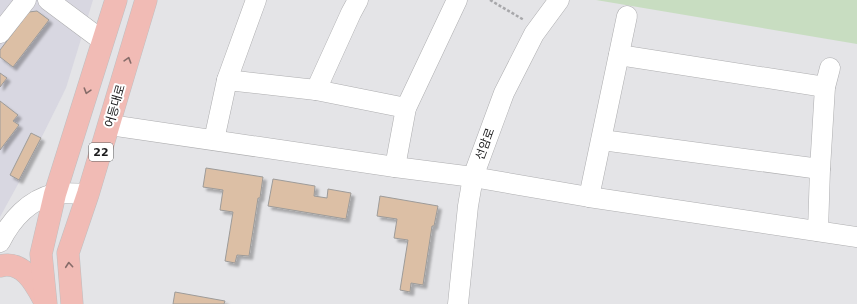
<svg xmlns="http://www.w3.org/2000/svg" width="857" height="304" viewBox="0 0 857 304" font-family="'DejaVu Sans','Noto Sans KR',sans-serif">
<style>
.built{fill:#d8d7e1}
.green{fill:#c8ddc1}
.building{fill:#dcbfa5;stroke:#9d9b99;filter:url(#shadow)}
.lines{fill:none;stroke-linecap:round;stroke-linejoin:round}
.minor-casing{stroke:#aeaeb0;stroke-width:21}
.major-casing{stroke:#bfbfc0;stroke-width:23}
.path{stroke:#a7a7aa;stroke-width:2.5;stroke-dasharray:3 2;stroke-linecap:butt}
.minor{stroke:#fff;stroke-width:20}
.major{stroke:#f1bbb5;stroke-width:22}
.oneway{stroke:#866c69}
.labels{text-anchor:middle;dominant-baseline:central;stroke-width:4;stroke-linejoin:round;paint-order:stroke}
.shield{fill:#fff;stroke:#606061;stroke-width:1}
.shield-label{font-size:11px;font-weight:bold;fill:#1c1c1d}
.street-label{font-size:12px;fill:#1c1c1d;stroke:#fff}
</style>
<defs>
<filter id="shadow"><feDropShadow dx="3.5" dy="3.5" stdDeviation="1" flood-color="#0004"/></filter>
</defs>
<rect width="100%" height="100%" fill="#e4e4e7"/>
<polygon class="built" points="0,0 93,0 66,88 23,175 0,217"/>
<polygon class="green" points="596,0 857,0 857,44"/>
<g class="building">
<polygon points="37,11 49,20 13,67 0,57 0,50 29,12"/>
<polygon points="0,73 7,78 0,87"/>
<polygon points="0,101 18,115 13,121 19,125 0,150"/>
<polygon points="31,133 41,138 19,180 10,175"/>
<polygon points="206,168 263,177 260,198 258,198 249,256 237,255 235,263 225,261 233,212 220,210 223,190 203,187"/>
<polygon points="273,179 315,186 314,196 327,198 328,189 351,193 346,219 268,206"/>
<polygon points="380,196 438,206 434,226 432,226 423,285 411,283 410,292 400,290 408,240 394,238 397,219 377,216"/>
<polygon points="175,292 225,301 224,304 173,304"/>
</g>
<g class="lines">
<defs>
<g id="minor">
<polyline points="48,0 103,41"/>
<polyline points="0,33 26,0"/>
<polyline points="619,55 825,87"/>
<polyline points="227,80 316,90 406,108"/>
<polyline points="316,90 351,13 358,0"/>
<polyline points="110,125 395,167 473,177 589,197 857,237"/>
<polyline points="214,140 227,80 256,0"/>
<polyline points="602,140 820,169"/>
<polyline points="395,167 406,108 457,0"/>
<polyline points="589,197 627,16"/>
<polyline points="818,231 820,169 825,87 830,68"/>
<path d="M0,242C11,220 29,200 54,194C65,192 78,194 88,194"/>
<polyline points="458,304 468,206 473,177 504,93 534,34 559,0"/>
</g>
<g id="major">
<path d="M0,266C23,260 35,283 44,300"/>
<polyline points="46,304 41,254 55,194 116,0"/>
<polyline points="72,304 68,253 88,194 146,0"/>
</g>
</defs>
<use href="#minor" class="minor-casing"/>
<use href="#major" class="major-casing"/>
<polyline class="path" points="490,0 524,20"/>
<use href="#minor" class="minor"/>
<use href="#major" class="major"/>
</g>
<defs><path id="oneway-chevron" d="M-2-3.5L2.5 0L-2 3.5" fill="none" stroke-width="1.6" stroke-linecap="round" stroke-linejoin="round"/></defs>
<g class="oneway">
<use href="#oneway-chevron" transform="translate(128 60) rotate(-73)"/>
<use href="#oneway-chevron" transform="translate(87 91) rotate(107)"/>
<use href="#oneway-chevron" transform="translate(69 265) rotate(-95)"/>
</g>
<g class="labels">
<rect class="shield" x="89" y="143" width="24" height="18" rx="3"/>
<g class="shield-label">
<text x="101" y="152">22</text>
</g>
<g class="street-label">
<text transform="translate(115 106) rotate(-74)">어등대로</text>
<text transform="translate(485 144) rotate(-70)">선암로</text>
</g>
</g>
</svg>
